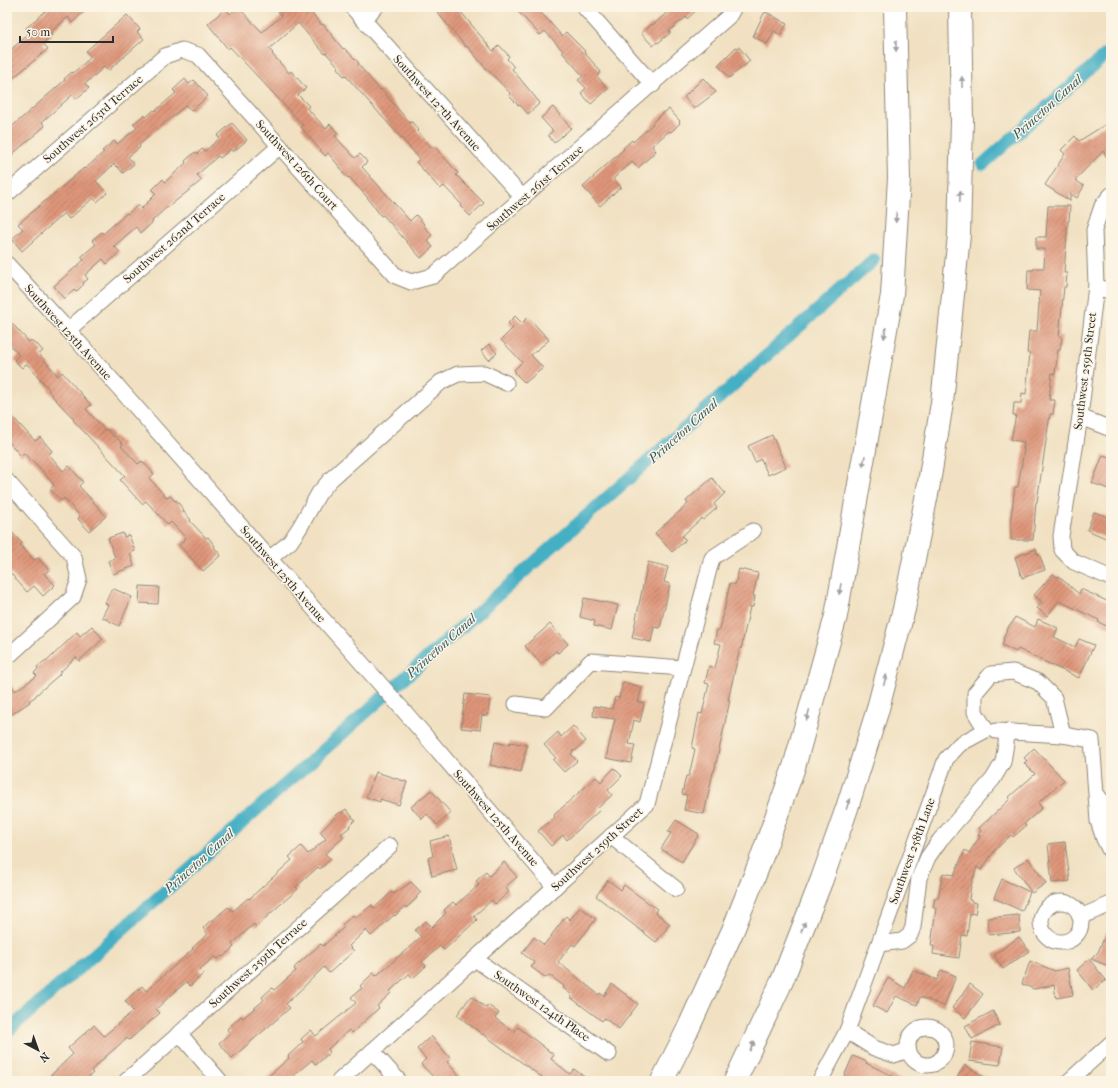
<svg xmlns="http://www.w3.org/2000/svg" width="1118" height="1088" viewBox="0 0 1118 1088" font-family="'IM FELL French Canon',serif">
<style>
.lines{fill:none;stroke-linecap:round;stroke-linejoin:round}
.canal{stroke:#45afc4;stroke-width:13}
.building{fill:url(#building-hatch)}
.minor-casing{stroke:#8e8676;stroke-width:17}
.highway-casing{stroke:#8e8676;stroke-width:24}
.minor{stroke:#fff;stroke-width:15}
.highway{stroke:#fff;stroke-width:22}
.oneway{fill:#a0a0a0}
.labels{text-anchor:middle;dominant-baseline:central;stroke-width:3;stroke-linejoin:round;paint-order:stroke}
.street-label{font-size:12px;fill:#2b2b2b;stroke:#fcf5e5}
.water-label{font-size:13px;font-style:italic;fill:#345961;stroke:#fcf5e5}
</style>
<defs>
<pattern id="building-hatch" width="6" height="6" patternUnits="userSpaceOnUse"><rect width="6" height="6" fill="#de9579"/><path d="M-1 1l2-2M0 6l6-6M5 7l2-2" fill="none" stroke="#b47a63"/></pattern>
</defs>
<rect width="100%" height="100%" fill="#fcf5e5"/>
<filter id="ink" filterUnits="userSpaceOnUse"><feTurbulence type="fractalNoise" baseFrequency=".025" numOctaves="2"/><feDisplacementMap in="SourceGraphic" scale="8" xChannelSelector="R" yChannelSelector="G"/><feConvolveMatrix kernelMatrix="1 2 1 2 8 2 1 2 1" color-interpolation-filters="sRGB"/></filter>
<filter id="wash" filterUnits="userSpaceOnUse"><feTurbulence type="fractalNoise" baseFrequency=".012" numOctaves="4" result="noise"/><feDisplacementMap in="SourceGraphic" scale="16" xChannelSelector="R" yChannelSelector="G"/><feGaussianBlur stdDeviation="0.9" result="paint"/><feColorMatrix in="noise" values="0 0 0 0 0 0 0 0 0 0 0 0 0 0 0 0 0 1.4 0 .05"/><feComposite in="paint" operator="in"/></filter>
<g filter="url(#wash)">
<rect width="100%" height="100%" fill="#f1e1c2"/>
<g class="lines">
<g class="canal">
<polyline points="983,164 1111,50"/>
<polyline points="7,1032 874,260"/>
</g>
</g>
<g id="blocks">
<g class="building">
<polygon points="50,7 89,7 72,23 68,17 50,33 52,35 43,43 48,49 7,83 7,53 30,33 26,28"/>
<polygon points="238,7 262,32 282,16 274,7 306,7 322,25 323,24 343,49 344,48 359,63 358,64 380,90 381,89 410,123 412,122 418,130 417,131 432,148 434,146 458,173 456,175 484,203 470,216 460,206 462,205 444,186 440,189 416,162 420,159 345,75 344,76 337,68 339,67 326,53 325,54 298,23 269,49 273,53 272,54 289,73 291,71 306,88 298,95 309,106 307,108 326,129 330,124 338,133 335,136 355,158 360,154 364,158 367,162 362,167 410,221 416,215 424,224 423,225 432,235 427,240 433,247 421,258 383,215 381,216 367,197 349,177 348,178 341,171 342,170 328,153 325,156 301,127 303,125 230,47 228,49 208,24 226,8 230,14"/>
<polygon points="433,7 457,7 493,51 499,45 509,56 507,59 514,67 512,69 540,103 528,114 520,105 519,106 509,96 510,93 489,71 488,71 467,46 466,47"/>
<polygon points="514,7 536,7 562,36 566,32 585,51 584,52 601,72 597,76 608,89 591,104 581,93 586,88 578,80 583,76 562,52 563,51 545,31 540,35"/>
<polygon points="673,7 700,7 687,19 686,17 669,31 670,33 658,43 657,42 653,46 641,33 652,24 653,25"/>
<polygon points="766,12 787,24 780,35 774,31 767,44 753,36 764,13 766,13"/>
<polygon points="127,15 140,29 137,32 144,39 108,71 104,67 85,84 89,88 76,99 72,95 42,122 45,126 7,159 7,131 65,80 64,79 72,72 73,73 91,57 86,51"/>
<polygon points="736,47 737,48 739,47 750,61 729,78 718,65"/>
<polygon points="703,78 716,92 694,109 684,97"/>
<polygon points="185,79 189,84 194,80 208,96 191,111 186,105 139,145 140,147 128,157 134,164 123,173 117,166 116,167 114,164 96,181 107,193 97,202 93,198 69,219 64,213 22,251 12,239 23,229 18,224 84,168 85,169 104,152 102,151 114,141 117,144 137,128 133,124 144,115 146,117 154,110 155,111 176,93 173,90"/>
<polygon points="553,107 571,128 554,143 548,135 553,131 541,118"/>
<polygon points="669,109 680,121 679,122 680,123 671,132 669,131 652,146 656,151 638,168 632,162 613,179 621,187 600,206 583,187 594,177 593,177 624,149 623,148 632,140 633,142 653,124 652,123 658,117"/>
<polygon points="1111,121 1111,164 1103,151 1075,180 1084,186 1077,198 1070,194 1070,201 1045,185 1065,154 1061,150 1075,136 1079,141"/>
<polygon points="232,123 247,140 233,152 231,149 220,158 218,156 197,175 202,180 167,208 167,207 152,221 153,222 141,233 136,227 114,246 120,252 107,264 103,259 85,275 88,279 83,283 84,284 76,292 74,290 64,299 54,286 84,260 81,257 96,244 92,240 102,232 103,234 127,213 128,214 138,205 141,209 156,194 152,190 163,179 165,182 186,163 185,161 195,152 197,154 202,149 205,151 220,138 217,136"/>
<polygon points="1048,206 1070,206 1069,221 1068,221 1064,273 1067,273 1066,287 1064,287 1059,336 1062,337 1060,350 1058,350 1055,374 1052,373 1049,400 1055,400 1053,414 1050,414 1037,502 1036,502 1033,540 1011,540 1011,517 1015,487 1018,487 1024,449 1023,449 1024,442 1011,440 1016,415 1013,415 1014,403 1021,403 1022,393 1026,394 1030,353 1027,353 1029,331 1037,331 1040,291 1027,290 1028,270 1034,270 1034,268 1044,268 1045,249 1036,249 1036,237 1046,237"/>
<polygon points="515,316 522,323 528,317 549,340 531,355 543,368 525,383 515,373 516,372 514,370 522,362 501,340 513,328 508,323"/>
<polygon points="7,318 29,342 31,340 36,345 37,344 43,351 39,354 58,376 62,372 91,405 86,409 106,431 107,429 114,437 115,436 123,444 121,446 138,464 142,461 154,474 149,478 167,498 170,496 175,501 176,500 184,510 183,511 191,520 190,521 206,538 208,537 215,546 214,547 221,555 203,571 179,545 186,538 171,522 168,525 146,501 142,504 120,480 125,476 73,420 74,419 54,398 48,390 49,389 28,365 26,364 22,368 14,360 19,355 7,342"/>
<polygon points="489,344 497,353 489,360 481,351"/>
<polygon points="7,411 35,441 40,437 52,451 49,454 63,471 69,466 83,482 79,486 106,516 89,531 78,519 80,516 64,498 61,501 50,489 54,485 39,467 32,460 31,461 24,453 21,456 7,440"/>
<polygon points="772,435 786,467 768,475 761,459 755,462 748,446"/>
<polygon points="1103,455 1111,458 1111,490 1092,483"/>
<polygon points="712,478 725,493 714,504 717,508 703,520 702,518 682,536 686,540 672,552 655,533 688,504 686,501"/>
<polygon points="1094,512 1111,518 1111,530 1108,539 1087,530"/>
<polygon points="7,527 22,543 20,545 34,560 38,558 49,570 44,574 55,585 43,596 34,586 27,592 7,569"/>
<polygon points="123,533 124,537 129,535 135,551 130,553 134,566 113,574 108,561 115,558 108,538"/>
<polygon points="1036,549 1037,554 1039,554 1045,570 1022,578 1015,557"/>
<polygon points="648,562 668,567 664,582 670,584 660,628 654,627 651,642 632,638"/>
<polygon points="739,569 758,573 753,596 755,596 753,607 750,607 741,649 740,648 728,700 730,700 721,741 714,772 713,772 704,814 684,810 687,795 682,794 686,776 689,776 695,749 692,748 699,713 702,714 709,684 705,683 709,666 715,668 721,644 714,643 717,630 720,630 730,583 735,585"/>
<polygon points="1053,574 1057,577 1058,576 1079,594 1081,589 1111,603 1111,628 1098,622 1099,620 1059,601 1047,616 1037,608 1042,602 1034,595"/>
<polygon points="140,586 159,587 158,604 139,603"/>
<polygon points="112,588 132,597 119,626 102,617 108,605 105,603"/>
<polygon points="584,598 618,605 612,630 594,626 595,621 580,617"/>
<polygon points="1015,617 1035,627 1038,619 1058,628 1054,637 1075,647 1079,639 1094,645 1079,678 1018,649 1016,652 1002,645 1004,640 1003,639 1010,624 1012,624"/>
<polygon points="550,624 568,644 558,653 556,651 541,664 525,646"/>
<polygon points="92,626 103,639 79,661 76,657 59,673 60,674 36,695 36,696 29,701 30,702 12,714 11,713 7,715 7,678 15,691 37,676 34,673 38,669 37,667 46,660 47,661 77,632 80,636"/>
<polygon points="623,682 642,687 638,702 644,703 640,722 634,720 629,744 635,745 631,763 606,758 615,719 593,716 594,706 612,709 615,697 619,698"/>
<polygon points="465,694 490,697 488,716 482,715 480,730 461,728"/>
<polygon points="573,726 586,741 575,751 572,751 573,752 571,754 577,761 564,772 553,760 556,758 544,745 558,732 561,737"/>
<polygon points="495,742 509,745 510,742 527,745 521,772 490,765"/>
<polygon points="1034,748 1064,780 1038,803 1042,808 1024,824 1026,826 1013,837 1011,835 996,849 981,870 977,867 971,885 969,900 972,901 972,902 977,903 975,914 970,913 967,936 962,935 959,958 933,954 934,946 931,946 936,908 933,908 935,898 938,898 943,873 954,875 965,850 969,853 980,836 978,834 981,831 979,828 1010,799 1009,797 1035,774 1024,763 1027,761 1024,758"/>
<polygon points="614,768 622,776 608,790 612,795 598,808 600,810 567,840 563,835 551,846 538,831 555,817 554,815 596,777 601,782"/>
<polygon points="376,772 407,782 399,805 380,799 380,802 366,797"/>
<polygon points="431,790 451,813 437,825 427,814 422,819 411,807"/>
<polygon points="346,809 355,820 349,826 350,827 341,834 344,837 325,854 331,859 320,869 318,867 296,887 298,889 272,912 256,927 254,924 232,944 234,947 223,957 222,956 218,959 215,956 199,970 203,974 190,986 186,982 168,998 156,1009 160,1013 129,1040 127,1038 104,1058 91,1071 93,1073 84,1081 45,1081 73,1054 68,1048 94,1025 104,1036 133,1011 125,1001 142,986 146,991 193,949 192,948 208,934 203,928 210,921 211,922 228,907 233,911 248,898 249,899 292,860 289,857 301,846 308,854 326,839 320,832 340,812 341,813"/>
<polygon points="676,820 699,834 682,862 661,849 671,833 668,832"/>
<polygon points="449,836 457,870 432,876 428,858 433,856 430,841"/>
<polygon points="1065,842 1070,881 1052,883 1048,844"/>
<polygon points="1028,858 1046,883 1032,893 1014,868"/>
<polygon points="504,862 517,877 505,887 509,892 495,904 492,900 474,916 477,920 444,950 440,946 422,962 426,966 413,978 409,974 390,991 391,993 377,1006 379,1008 352,1033 349,1030 328,1049 330,1052 316,1065 312,1060 287,1081 263,1081 289,1058 288,1056 303,1042 301,1039 311,1030 316,1036 356,1003 351,997 362,988 360,986 373,973 376,976 421,937 415,930 426,921 432,927 446,913 444,910 453,902 456,905 479,885 476,881 486,872 489,876"/>
<polygon points="1002,879 1030,892 1022,911 994,898"/>
<polygon points="608,880 621,890 624,885 657,909 655,912 670,924 656,942 596,896"/>
<polygon points="411,882 421,892 416,897 417,898 406,908 405,906 395,916 394,915 371,936 366,930 349,946 354,951 329,973 324,967 286,1004 290,1008 232,1058 219,1043 230,1033 227,1029 241,1016 243,1018 264,1000 262,997 272,988 274,990 296,971 294,968 299,963 321,944 323,946 344,927 342,925 353,915 355,918 372,905 374,908 392,892 394,894"/>
<polygon points="580,907 596,919 575,946 572,944 558,962 599,995 600,993 604,996 612,984 638,1004 619,1029 604,1018 602,1021 570,997 572,995 563,988 564,986 549,975 546,978 531,967 535,963 522,953 534,937 544,945 566,916 570,920"/>
<polygon points="1019,915 1020,932 989,935 988,918"/>
<polygon points="1111,922 1111,967 1091,959 1098,952"/>
<polygon points="1019,937 1029,951 1003,969 994,955"/>
<polygon points="1089,959 1106,980 1093,990 1077,970"/>
<polygon points="1030,961 1055,971 1068,968 1073,995 1056,998 1054,985 1034,989 1022,984"/>
<polygon points="913,970 937,980 941,970 956,976 944,1006 920,997 917,1005 896,996 887,1013 873,1006 888,978 905,988"/>
<polygon points="970,984 983,994 965,1018 952,1008"/>
<polygon points="471,996 486,1008 488,1005 499,1013 495,1018 514,1032 518,1027 554,1055 551,1059 570,1074 574,1069 590,1081 547,1081 483,1034 483,1035 457,1015"/>
<polygon points="993,1011 1000,1025 972,1039 965,1026"/>
<polygon points="431,1036 451,1059 447,1062 464,1081 437,1081 421,1064 426,1059 417,1049"/>
<polygon points="972,1042 1003,1047 1000,1065 969,1061"/>
<polygon points="853,1056 867,1062 866,1063 903,1081 842,1081"/>
<polygon points="965,1065 991,1081 955,1081"/>
</g>
</g>
</g>
<g filter="url(#ink)">
<use href="#blocks" fill-opacity="0" stroke="#8e8676" stroke-width="1"/>
<g class="lines">
<defs>
<g id="minor">
<polyline points="352,7 523,198"/>
<polyline points="584,7 653,85"/>
<polyline points="363,19 376,7"/>
<polyline points="7,194 165,56 182,50 198,55 396,276 411,282 433,276 729,16 734,7"/>
<polyline points="1111,195 1102,206 1094,230 1096,286 1080,417 1061,536 1062,550 1074,562 1111,578"/>
<polyline points="7,264 68,330 404,711 555,887"/>
<polyline points="1096,286 1111,292"/>
<polyline points="68,330 280,146"/>
<polyline points="1080,417 1111,429"/>
<polyline points="7,481 74,557 79,579 73,597 11,654 7,654"/>
<polyline points="269,559 290,542 300,527 319,493 331,479 441,382 458,374 484,373 506,383"/>
<polyline points="516,704 546,708 591,661 682,668"/>
<polyline points="986,730 975,712 975,693 991,674 1013,672 1038,682 1054,698 1063,735"/>
<polyline points="996,731 1063,735 1092,740 1098,821 1104,839 1111,853"/>
<polyline points="1099,797 1105,811 1111,819"/>
<polyline points="611,836 676,889"/>
<circle cx="1061" cy="922" r="20"/>
<polyline points="1080,917 1111,904"/>
<polyline points="879,944 902,941 910,935 913,927 919,878 928,857 940,840 993,779 1003,762 1006,743 1007,731"/>
<polyline points="475,959 609,1054"/>
<circle cx="927" cy="1046" r="19"/>
<polyline points="847,1031 874,1048 894,1055 908,1050"/>
<polyline points="179,1033 220,1081"/>
<polyline points="372,1051 399,1081"/>
<polyline points="126,1081 390,846"/>
<polyline points="339,1081 647,804 712,558 753,531"/>
<polyline points="820,1081 847,1031 946,759 960,744 986,730"/>
<polyline points="1069,1081 1111,1043"/>
</g>
<g id="highway">
<polyline points="662,1081 687,1031 733,930 760,862 794,767 836,616 892,295 899,178 895,7"/>
<polyline points="735,1081 782,981 822,879 847,808 877,712 904,609 928,489 942,403 959,235 962,121 960,7"/>
</g>
</defs>
<use href="#minor" class="minor-casing"/>
<use href="#highway" class="highway-casing"/>
<use href="#minor" class="minor"/>
<use href="#highway" class="highway"/>
</g>
<defs><path id="oneway-solid" d="M-6-.8H1V-3.2L6.5 0L1 3.2V.8H-6Z"/></defs>
<g class="oneway">
<use href="#oneway-solid" transform="translate(896 46) rotate(89)"/>
<use href="#oneway-solid" transform="translate(962 82) rotate(-91)"/>
<use href="#oneway-solid" transform="translate(960 196) rotate(-88)"/>
<use href="#oneway-solid" transform="translate(896 217) rotate(93)"/>
<use href="#oneway-solid" transform="translate(885 333) rotate(100)"/>
<use href="#oneway-solid" transform="translate(864 461) rotate(100)"/>
<use href="#oneway-solid" transform="translate(840 589) rotate(100)"/>
<use href="#oneway-solid" transform="translate(885 680) rotate(-76)"/>
<use href="#oneway-solid" transform="translate(808 715) rotate(105)"/>
<use href="#oneway-solid" transform="translate(848 804) rotate(-72)"/>
<use href="#oneway-solid" transform="translate(803 927) rotate(-69)"/>
<use href="#oneway-solid" transform="translate(752 1046) rotate(-65)"/>
</g>
</g>
<g class="labels">
<g class="street-label">
<text transform="translate(437 103) rotate(48)">Southwest 127th Avenue</text>
<text transform="translate(93 119) rotate(-41)">Southwest 263rd Terrace</text>
<text transform="translate(297 165) rotate(48)">Southwest 126th Court</text>
<text transform="translate(535 188) rotate(-41)">Southwest 261st Terrace</text>
<text transform="translate(174 238) rotate(-41)">Southwest 262nd Terrace</text>
<text transform="translate(68 332) rotate(48)">Southwest 125th Avenue</text>
<text transform="translate(1085 371) rotate(-83)">Southwest 259th Street</text>
<text transform="translate(283 574) rotate(49)">Southwest 125th Avenue</text>
<text transform="translate(496 818) rotate(49)">Southwest 125th Avenue</text>
<text transform="translate(597 849) rotate(-42)">Southwest 259th Street</text>
<text transform="translate(912 851) rotate(-70)">Southwest 258th Lane</text>
<text transform="translate(258 963) rotate(-42)">Southwest 259th Terrace</text>
<text transform="translate(542 1006) rotate(35)">Southwest 124th Place</text>
</g>
<g class="water-label">
<text transform="translate(1047 107) rotate(-42)">Princeton Canal</text>
<text transform="translate(683 431) rotate(-42)">Princeton Canal</text>
<text transform="translate(441 646) rotate(-42)">Princeton Canal</text>
<text transform="translate(199 861) rotate(-42)">Princeton Canal</text>
</g>
</g>
<rect width="1118" height="1088" fill="none" stroke="#fcf5e5" stroke-width="24"/>
<g transform="translate(38 1050) rotate(139)" stroke="#fcf5e5" stroke-width="3" paint-order="stroke">
<path d="M0-3L7 15L0 10L-7 15Z" fill="#2b2b2b"/>
<text y="-6" font-size="11" font-weight="bold" text-anchor="middle" fill="#2b2b2b">N</text>
</g>
<path d="M20 36v6h93v-6" fill="none" stroke="#2b2b2b" stroke-width="2"/>
<text x="26" y="36" font-size="12" fill="#2b2b2b" stroke="#fcf5e5" stroke-width="3" paint-order="stroke">50 m</text>
</svg>
